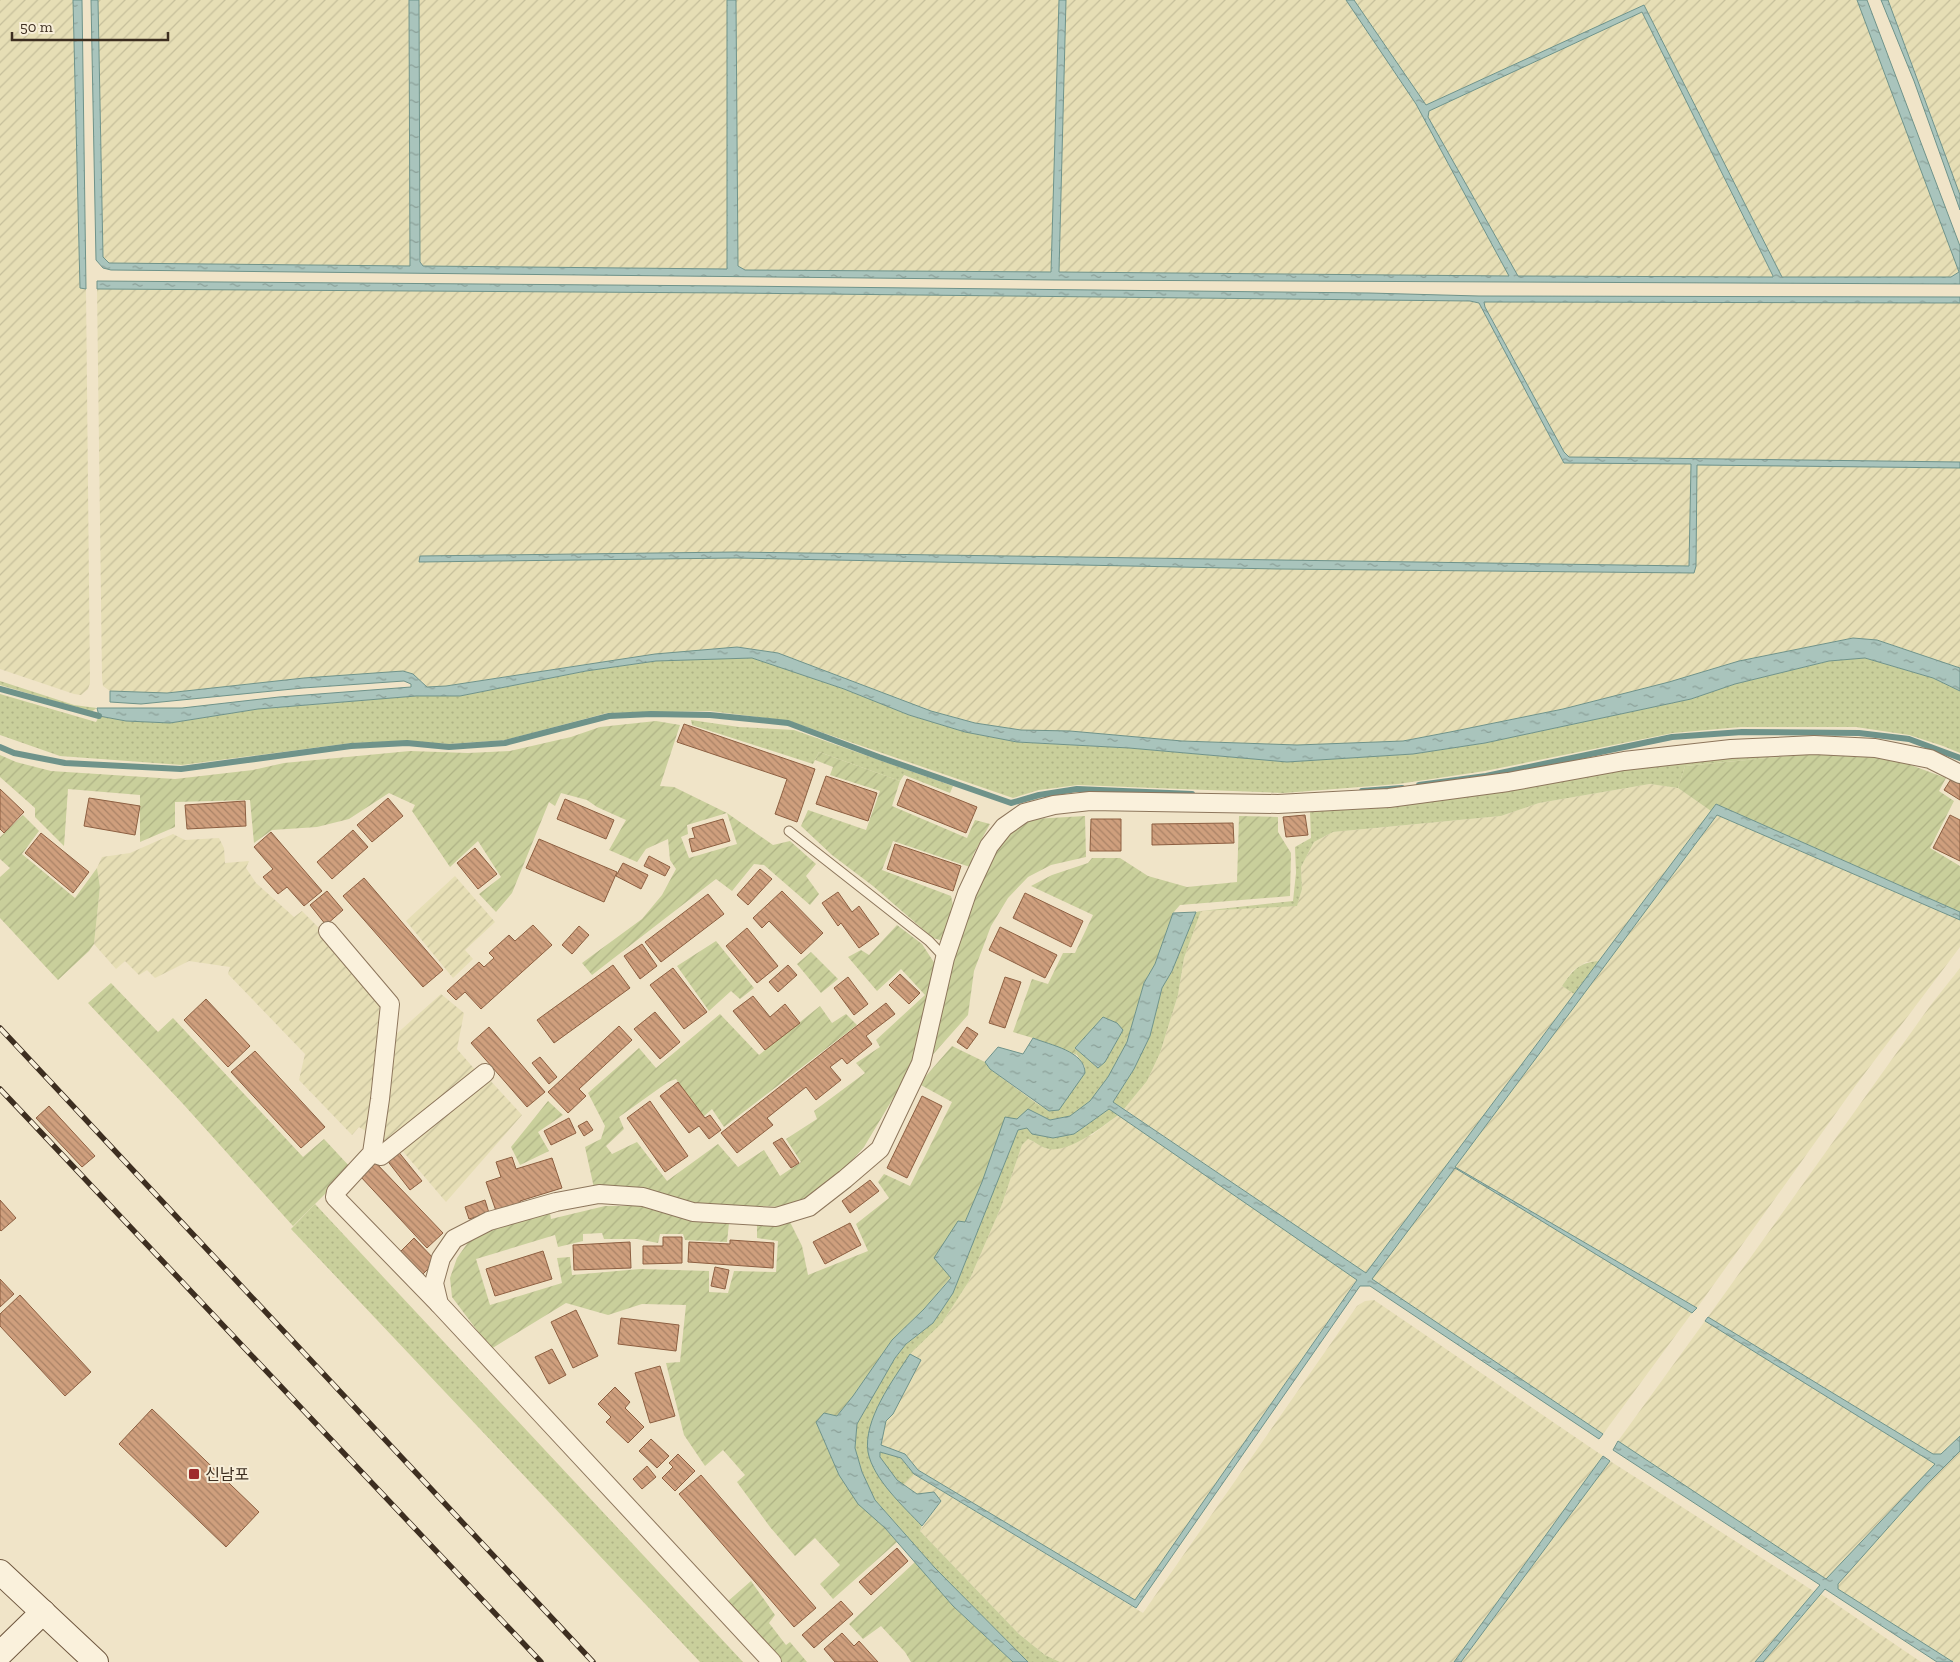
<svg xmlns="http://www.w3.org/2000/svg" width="1960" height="1662" viewBox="0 0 1960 1662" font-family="'Zilla Slab','Noto Sans KR',serif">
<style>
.farmland{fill:url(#farmland-furrows)}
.grass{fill:url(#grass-dots)}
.garden{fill:url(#garden-furrows);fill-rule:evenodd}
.water{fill:url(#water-ripples);stroke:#6f938a;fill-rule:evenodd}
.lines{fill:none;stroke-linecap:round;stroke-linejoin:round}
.stream{stroke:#6f938a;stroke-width:6}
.building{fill:url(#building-back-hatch);stroke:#8d5f41}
.lane-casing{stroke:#8d765c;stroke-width:11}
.street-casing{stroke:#8d765c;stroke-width:20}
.secondary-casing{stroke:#6f573f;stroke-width:26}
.lane{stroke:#faf1dc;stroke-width:9}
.street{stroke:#faf1dc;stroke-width:18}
.secondary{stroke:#faf1dc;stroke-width:24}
.rail-casing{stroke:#3d2e20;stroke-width:5.5}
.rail{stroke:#f7eed8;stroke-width:4;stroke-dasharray:11;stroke-linecap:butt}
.poi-dot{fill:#9e2a2b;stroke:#f7eed8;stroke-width:2}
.labels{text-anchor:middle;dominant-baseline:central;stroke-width:4;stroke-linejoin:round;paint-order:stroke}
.poi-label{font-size:16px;fill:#3d2e20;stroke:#f7eed8;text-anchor:start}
</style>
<defs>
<pattern id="farmland-furrows" width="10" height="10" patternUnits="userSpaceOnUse" patternTransform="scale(1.25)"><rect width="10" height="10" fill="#e6deb5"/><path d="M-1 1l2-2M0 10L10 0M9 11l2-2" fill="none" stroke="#c6bf9b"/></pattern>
<pattern id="grass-dots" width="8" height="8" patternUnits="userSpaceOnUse" patternTransform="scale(1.25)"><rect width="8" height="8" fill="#c9cf9b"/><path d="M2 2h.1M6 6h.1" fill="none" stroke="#aeb285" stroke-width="1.8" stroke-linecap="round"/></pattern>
<pattern id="garden-furrows" width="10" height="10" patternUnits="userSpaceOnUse" patternTransform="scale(1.25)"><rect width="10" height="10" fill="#c9cf9b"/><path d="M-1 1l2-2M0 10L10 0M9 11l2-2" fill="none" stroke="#aeb285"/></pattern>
<pattern id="water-ripples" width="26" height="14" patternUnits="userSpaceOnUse" patternTransform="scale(1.25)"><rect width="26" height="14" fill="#a9c4bc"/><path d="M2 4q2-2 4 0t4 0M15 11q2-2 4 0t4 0" fill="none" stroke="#8ba098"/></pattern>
<pattern id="building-back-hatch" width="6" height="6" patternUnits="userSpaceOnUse" patternTransform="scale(1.25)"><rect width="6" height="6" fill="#cf9f7d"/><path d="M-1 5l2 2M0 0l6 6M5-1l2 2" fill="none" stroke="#a98266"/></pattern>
</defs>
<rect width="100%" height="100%" fill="#f0e4c8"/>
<g class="farmland">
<polygon points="0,0 73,0 80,288 86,289 90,683 88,689 81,695 74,694 0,669"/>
<polygon points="98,0 409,0 410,266 108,263 103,258"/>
<polygon points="419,0 727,0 728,269 423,266 420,262"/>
<polygon points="736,0 1059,0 1051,272 745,270 738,266"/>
<polygon points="1066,0 1346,0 1416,104 1509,276 1059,272"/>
<polygon points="1354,0 1857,0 1959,272 1951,277 1782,277 1644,5 1426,105"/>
<polygon points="1888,0 1960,0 1960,195 1919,82"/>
<polygon points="1642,12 1773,277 1518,276 1428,117 1428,111"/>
<polygon points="97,289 732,293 1470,301 1479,303 1564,463 1691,464 1689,566 735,552 420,556 420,562 736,558 1277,569 1685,573 1696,566 1697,465 1960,468 1960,668 1877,640 1853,638 1739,661 1669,682 1563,709 1450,732 1403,741 1297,745 1182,741 1070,731 1021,730 975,723 931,711 778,653 737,647 588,664 446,686 427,687 422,681 304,678 167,693 110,691 103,686 102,678"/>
<polygon points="1484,301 1960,303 1960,462 1569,457 1564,452 1485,306"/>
<polygon points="1650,784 1678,788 1711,811 1599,961 1586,962 1572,971 1562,986 1574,994 1366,1273 1124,1109 1147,1081 1160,1053 1178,995 1184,958 1201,911 1297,905 1302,889 1301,867 1314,842 1333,832 1501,816 1539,803"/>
<polygon points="1717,815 1960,920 1960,947 1856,1085 1697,1308 1482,1183 1692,1313 1603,1434 1371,1279"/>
<polygon points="173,834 185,840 219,838 224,848 225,863 249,861 246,868 256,883 294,917 302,911 321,930 380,1000 375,1098 369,1133 359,1127 352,1135 299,1080 305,1054 228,974 230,967 189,961 155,978 147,970 139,975 125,961 116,969 94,944 100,887 97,868 102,857 130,853"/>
<polygon points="455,876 495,922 465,950 473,959 453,978 406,921"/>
<polygon points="1960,968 1960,1436 1941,1454 1933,1454 1708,1317 1930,1006"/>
<polygon points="441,994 464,1013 457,1049 477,1072 382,1147 392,1070 393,1037"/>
<polygon points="488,1078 522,1115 446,1202 400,1148"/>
<polygon points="1118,1115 1357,1279 1135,1600 918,1470 905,1454 881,1445 886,1421 893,1414 921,1360 910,1354 942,1323 969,1281 1001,1207 1022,1145 1028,1139 1047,1149 1092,1135"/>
<polygon points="1374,1300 1603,1456 1454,1662 1060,1662 1045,1655 1019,1634 920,1531 940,1501 917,1494 903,1485 914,1474 1143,1613 1357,1306 1365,1301"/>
<polygon points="1705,1321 1935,1464 1826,1579 1618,1441"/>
<polygon points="1960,1451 1960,1662 1953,1662 1838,1589 1838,1583 1927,1484"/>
<polygon points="1610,1461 1815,1592 1755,1662 1461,1662"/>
<polygon points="1821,1594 1921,1662 1763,1662"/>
</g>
<g class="grass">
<polygon points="737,658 753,658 844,689 909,715 965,732 1017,742 1129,748 1287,762 1413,754 1485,743 1691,699 1735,684 1829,661 1865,658 1933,678 1960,691 1960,753 1943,746 1909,735 1856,727 1741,727 1673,733 1485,771 1398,784 1284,793 1078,785 1039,790 1013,798 789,721 710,711 607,713 505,740 448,744 407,741 351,743 182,765 60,756 0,735 0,694 96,722 99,716 126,721 170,723 258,709 416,696 460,696 586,671 656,661"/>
<polygon points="0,681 74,705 97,708 91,712 0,685"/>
<polygon points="691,720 739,727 794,730 953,786 950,793 904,775 900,781 819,752 813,764 692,725"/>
<polygon points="1840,751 1685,766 1678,788 1650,784 1539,803 1501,816 1333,832 1314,842 1301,867 1302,889 1297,906 1201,911 1184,958 1178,995 1160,1053 1147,1081 1124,1109 1113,1102 1134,1069 1150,1036 1162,988 1172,971 1196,912 1201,911 1293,901 1296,873 1295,847 1311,838 1310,812 1445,797 1732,753"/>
<path d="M1599,961L1574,994L1562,986C1572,971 1579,962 1599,961Z"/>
<polygon points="1123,1030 1127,1042 1108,1077 1090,1101 1070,1116 1050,1120 1028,1109 1036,1103 1049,1111 1065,1102 1072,1089 1085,1073 1085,1067 1077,1055 1075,1048 1098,1068 1105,1062"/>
<path d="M1109,1109L1118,1115C1102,1127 1066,1156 1045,1148C1039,1146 1034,1141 1028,1139L1022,1145L1001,1207L969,1281L942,1323L910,1354L888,1389L869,1432L890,1492L922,1526L920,1531L1019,1634L1045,1655L1060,1662H1028L935,1568L875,1500L862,1472L855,1448L857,1424L895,1358L906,1344L933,1323L953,1293L1018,1130L1027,1128L1032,1134L1053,1138L1074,1134Z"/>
<polygon points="315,1204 743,1662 700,1662 291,1229"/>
<path d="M880,1452L901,1458L914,1474L903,1485C895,1478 879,1463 880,1452Z"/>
</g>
<g class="garden">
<path d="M656,721L680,725L660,786L674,787L727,813L773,845L790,841L816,864L806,876L819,894L810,905L764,865L754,864L732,891L716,879L592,975L582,963L642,919L662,895L676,869L670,860L668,839L646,849L637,862L609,850L626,820L597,807L587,800L561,793L555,806L549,802L512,893L496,912L479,894L501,877L478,841L450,867L412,811L415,805L389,793L349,819L317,827L272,830L254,843L250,800L175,802V827L140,842V795L68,789L64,846L35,817V808L0,777V755L16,762L51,771L175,779L253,770L284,763L410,751L468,753L510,751L571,737L600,727ZM727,813L737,844L689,858L681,837L688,834L687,825Z"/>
<polygon points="1840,751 1889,757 1946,778 1939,791 1954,801 1930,848 1960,866 1960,912 1716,804 1711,811 1678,788 1685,766"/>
<polygon points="819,752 900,781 892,806 967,838 975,820 990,824 973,855 970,867 893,841 882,870 951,896 954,910 943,941 933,938 873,886 832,855 801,826 808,810 866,830 880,791 830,775 833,767 815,760"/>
<polygon points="23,815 39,831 22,854 75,898 97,868 100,887 94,944 89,951 58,980 0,918 0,877 10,868 0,859 0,837"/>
<polygon points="1085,816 1086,857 1051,865 1028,877 1008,898 991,926 974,971 968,1015 928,1060 947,975 965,916 994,848 1011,832 1033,819"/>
<path d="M1239,816L1278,817V832L1291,853L1290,896L1180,905L1173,913L1155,964L1144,983L1127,1042C1122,1027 1118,1023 1103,1017L1075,1048L1077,1055L1033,1038L1013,1032L1032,979L1048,984L1063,953H1075L1093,915L1031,886L1052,875L1088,863L1092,858H1120L1148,876L1187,887L1237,882Z"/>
<polygon points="897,925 922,944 935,964 913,1061 904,1080 864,1147 838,1176 791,1207 700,1205 594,1188 585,1147 601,1139 605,1126 588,1093 639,1048 656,1068 720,1014 759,1055 820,1006 832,1023 846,1014 857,1025 724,1127 712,1109 703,1117 676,1079 668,1082 619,1117 624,1129 606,1146 612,1154 637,1142 667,1181 718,1144 738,1167 764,1150 780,1176 801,1162 786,1139 817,1119 814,1111 865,1073 856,1063 880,1047 876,1040 925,995 901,969 877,991 848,957 861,950 869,955"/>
<polygon points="716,941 754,988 740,999 731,991 709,1011 677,966"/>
<polygon points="811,952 838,979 821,993 797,964"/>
<polygon points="111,983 158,1032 173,1018 303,1157 324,1139 351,1168 293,1226 184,1105 88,1003"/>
<polygon points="952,1046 985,1062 990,1069 1036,1103 1017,1119 982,1182 965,1222 951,1277 924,1309 892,1340 853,1396 837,1416 816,1422 839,1475 897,1542 833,1599 820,1584 840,1565 815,1538 795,1556 770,1527 737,1482 745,1475 723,1450 705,1466 684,1435 666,1363 680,1362 686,1305 642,1304 608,1315 566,1303 491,1349 452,1297 450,1278 457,1258 469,1241 493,1228 550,1213 551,1219 605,1206 644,1206 690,1217 729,1223 727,1242 685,1240 683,1234 660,1234 658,1243 637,1239 604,1239 602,1233 583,1234 583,1241 558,1247 555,1235 476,1259 490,1305 562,1283 557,1258 570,1257 572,1275 640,1269 709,1271 709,1292 728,1293 734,1271 776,1272 778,1241 757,1238 757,1225 790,1222 802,1246 808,1275 868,1251 856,1224 889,1198 878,1182 884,1174 910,1186 952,1102 919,1084"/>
<polygon points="548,1101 563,1115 538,1132 549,1151 520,1165 511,1147"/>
<polygon points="915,1562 953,1606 1013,1662 911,1662 905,1652 881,1626 863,1639 849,1624"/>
<polygon points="751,1581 775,1615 769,1623 786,1645 790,1642 807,1662 782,1662 727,1602"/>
</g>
<g class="water">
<polygon points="73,0 82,0 86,289 80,288"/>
<path d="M91,0H98L103,257L109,263L410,266L409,0H419L420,262L423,266L727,269V0H736L738,266L745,270L1051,272L1059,0H1066L1059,272L1509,276L1416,104L1346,0H1354L1426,105L1644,5L1782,277H1951L1959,272L1857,0H1867L1960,246V284L1055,280L111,270L103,268L96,260ZM1642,12L1773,276V277L1518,276L1428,117L1429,111Z"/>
<polygon points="1881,0 1888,0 1960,195 1960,210 1914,81"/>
<polygon points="97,281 732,286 1369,293 1479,296 1960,297 1960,303 1484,302 1485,307 1564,452 1569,457 1960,462 1960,468 1697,465 1696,566 1694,573 1277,569 736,558 419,562 420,556 735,552 1689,566 1691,464 1564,463 1479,303 1470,301 732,293 97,289"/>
<polygon points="1853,638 1877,640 1960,668 1960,691 1933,678 1865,658 1829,661 1735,684 1691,699 1485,743 1413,754 1287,762 1129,748 1017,742 965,732 909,715 844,689 752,658 656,661 586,671 460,696 416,696 258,709 170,723 126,721 99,716 97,708 182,708 279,697 411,687 411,684 404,681 303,688 141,704 110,702 110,691 167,693 304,678 403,671 413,674 427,687 446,686 655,654 737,647 778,653 931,711 975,723 1021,730 1070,731 1182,741 1297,745 1403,741 1450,732 1563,709 1669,682 1739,661"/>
<path d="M1716,804L1960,912V920L1717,815L1455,1167L1697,1308L1692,1313L1455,1168L1372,1279L1603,1434L1599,1439L1370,1286H1360L1136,1608L914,1474L901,1458L880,1452V1457L897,1480L917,1494L934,1492L941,1501L922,1526C904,1507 873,1479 868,1452C863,1420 893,1380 910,1354L921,1360L893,1414L886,1421L881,1445L905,1454L918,1470L1135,1600L1357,1280L1109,1109L1074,1134L1053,1138L1032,1134L1027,1128L1018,1130L953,1293L933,1323L906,1344L895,1358L857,1424L855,1448L862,1472L875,1500L935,1568L1028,1662H1013L953,1606L885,1528L858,1504L839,1475L816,1422L824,1413L837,1416L853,1396L892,1340L924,1309L951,1278L934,1258L958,1221L965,1222L982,1182L1005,1117L1017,1119L1028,1109L1050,1120L1070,1116L1090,1101L1108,1077L1127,1042L1144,983L1155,964L1173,913L1196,912L1172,971L1162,988L1150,1036L1134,1069L1113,1102L1366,1273Z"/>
<polygon points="1103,1017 1117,1023 1123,1030 1105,1062 1098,1068 1075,1048"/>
<path d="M1033,1038C1050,1045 1085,1051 1085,1073L1059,1110L1049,1111L990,1069L985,1062L998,1047L1023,1054Z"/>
<polygon points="1708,1317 1933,1454 1941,1454 1960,1436 1960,1451 1927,1484 1838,1584 1838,1589 1953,1662 1937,1662 1825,1589 1763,1662 1755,1662 1820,1585 1613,1450 1618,1441 1826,1579 1935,1464 1705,1321"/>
<polygon points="1603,1456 1610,1461 1461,1662 1454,1662"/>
</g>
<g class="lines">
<g class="stream">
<polyline points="0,689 99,716"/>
<polyline points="0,747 14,753 65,763 181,769 351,746 407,743 449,747 505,743 609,716 651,714 710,715 788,723 879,757 1011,803 1039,795 1077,789 1192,794"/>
<polyline points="1419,785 1486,776 1672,737 1742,732 1859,733 1909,739 1960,758"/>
<polyline points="1362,791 1402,788"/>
</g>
</g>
<g class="building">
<polygon points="684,724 815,769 797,822 775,814 787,779 677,742"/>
<polygon points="826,776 877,793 868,821 816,804"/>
<polygon points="907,779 977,807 966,833 897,805"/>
<polygon points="1951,779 1960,784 1960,800 1944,790"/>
<polygon points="0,789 24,812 4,833 0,829"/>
<polygon points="89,798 140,806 135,835 84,826"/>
<polygon points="388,798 403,816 372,842 357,825"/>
<polygon points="565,799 614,820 606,839 557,819"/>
<polygon points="245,801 246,826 187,829 185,805"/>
<polygon points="1305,815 1308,835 1286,837 1283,817"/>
<polygon points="1950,815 1960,820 1960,861 1933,848"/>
<polygon points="723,819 730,841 692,852 689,839 695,838 692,828"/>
<polygon points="1091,819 1121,819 1121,851 1090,851"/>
<polygon points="1233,823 1234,843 1152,845 1152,824"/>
<polygon points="353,830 368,847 332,879 317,862"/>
<polygon points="271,832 322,891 304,906 287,887 278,894 263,877 273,869 254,847"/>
<polygon points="41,833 89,872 73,893 25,853"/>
<polygon points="539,839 617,872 604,902 526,868"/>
<polygon points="895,844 961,866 953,891 887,869"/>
<polygon points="475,848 497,874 478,889 457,863"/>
<polygon points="649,856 670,867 665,876 644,866"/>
<polygon points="623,863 648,875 641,889 616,876"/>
<polygon points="760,869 772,879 748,905 737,895"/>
<polygon points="364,878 443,970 423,987 343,896"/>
<polygon points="327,891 343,910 326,925 310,905"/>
<polygon points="782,891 823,933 801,954 769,921 762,928 753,918"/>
<polygon points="838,892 852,912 859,906 879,934 859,948 841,923 838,926 822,903"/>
<polygon points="1025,893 1083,921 1071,947 1013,918"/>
<polygon points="708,894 724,914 661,962 645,942"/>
<polygon points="533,925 552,945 481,1009 465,992 456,1000 447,991 479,962 484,967 494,958 489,953 509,935 515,941"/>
<polygon points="579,926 589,935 572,954 562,945"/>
<polygon points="1000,927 1057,955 1045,978 989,950"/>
<polygon points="747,928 778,966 757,983 726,946"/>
<polygon points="642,944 657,966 640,979 624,956"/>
<polygon points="613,965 630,988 554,1043 537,1020"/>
<polygon points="788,965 797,975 778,992 769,982"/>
<polygon points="673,968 707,1012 684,1029 650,985"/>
<polygon points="900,974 920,993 909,1004 889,985"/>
<polygon points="848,977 868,1004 854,1015 834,988"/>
<polygon points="1005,977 1021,982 1005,1028 989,1023"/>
<polygon points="753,996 770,1017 785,1004 800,1023 765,1050 733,1011"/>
<polygon points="206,999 250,1046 228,1067 184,1020"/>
<polygon points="886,1003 895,1014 866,1036 872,1044 847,1064 842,1058 830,1067 841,1080 816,1100 806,1087 767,1118 773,1125 737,1153 721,1133"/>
<polygon points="655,1012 680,1042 660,1059 634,1029"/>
<polygon points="619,1026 632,1040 579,1089 586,1096 568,1113 548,1092"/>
<polygon points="489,1027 545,1092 527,1107 471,1043"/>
<polygon points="967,1027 978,1034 967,1049 957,1042"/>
<polygon points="255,1051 325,1127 301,1148 231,1072"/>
<polygon points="540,1057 557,1077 549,1084 532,1063"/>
<polygon points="678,1082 705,1118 710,1115 721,1130 709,1139 699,1126 689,1133 660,1096"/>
<polygon points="922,1096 942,1106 907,1178 887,1168"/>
<polygon points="650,1101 688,1156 665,1172 627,1118"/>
<polygon points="49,1106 95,1156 82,1167 36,1118"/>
<polygon points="569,1118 576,1133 551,1145 544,1131"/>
<polygon points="587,1121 593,1130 584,1136 578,1126"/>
<polygon points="782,1138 799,1163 791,1168 773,1143"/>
<polygon points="397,1150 422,1181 410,1190 386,1159"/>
<polygon points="512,1157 516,1169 552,1158 562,1188 520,1201 522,1206 497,1214 486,1182 501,1177 496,1162"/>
<polygon points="375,1162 443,1233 427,1248 360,1176"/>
<polygon points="870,1180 879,1191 850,1213 842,1201"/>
<polygon points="0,1200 16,1218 1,1231 0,1230"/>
<polygon points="485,1200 489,1213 469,1219 465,1207"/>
<polygon points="850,1223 861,1245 825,1264 813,1242"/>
<polygon points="663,1237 682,1237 682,1263 643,1264 643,1246 663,1246"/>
<polygon points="414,1238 436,1261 421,1276 398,1254"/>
<polygon points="730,1240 774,1243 773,1268 688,1262 689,1242 730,1244"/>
<polygon points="630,1242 631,1268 574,1270 573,1245"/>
<polygon points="543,1251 552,1279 495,1296 486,1269"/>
<polygon points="715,1267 729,1270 725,1289 711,1286"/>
<polygon points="0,1279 14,1294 0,1307"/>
<polygon points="20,1295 91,1372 65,1396 0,1326 0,1314"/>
<polygon points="576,1310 598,1356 573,1368 551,1322"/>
<polygon points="621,1318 679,1325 676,1351 618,1344"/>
<polygon points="552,1349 566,1375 549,1384 535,1357"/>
<polygon points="660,1366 675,1416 650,1423 635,1373"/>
<polygon points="615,1387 630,1402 625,1408 644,1427 628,1443 606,1422 611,1417 598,1404"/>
<polygon points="152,1409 259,1512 226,1547 119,1444"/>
<polygon points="651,1439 669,1456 657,1468 639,1451"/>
<polygon points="678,1454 695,1471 675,1491 662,1478 673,1467 669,1463"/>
<polygon points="647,1466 656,1477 642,1489 633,1479"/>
<polygon points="701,1475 816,1608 794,1627 679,1494"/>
<polygon points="897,1548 908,1561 871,1595 859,1582"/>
<polygon points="841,1601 853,1614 814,1648 802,1635"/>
<polygon points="842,1633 854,1646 859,1641 878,1662 835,1662 824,1649"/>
</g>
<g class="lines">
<defs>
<polyline id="lane" points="789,831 929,941 945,958"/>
<g id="street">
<polyline points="328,931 390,1004 380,1099 372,1153 336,1192 335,1197 439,1304"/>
<polyline points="372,1153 381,1156 485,1073"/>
<polyline points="772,1662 439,1304 434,1283 441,1258 454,1239 489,1221 556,1202 599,1194 643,1197 693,1212 776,1217 809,1207 845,1179 880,1149 921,1063 945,958 967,893 989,846 1004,827 1024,813 1054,805 1090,801 1278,804 1389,798 1508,782 1624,761 1731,749 1814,745 1875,748 1930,759 1960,774"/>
</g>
<g id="secondary">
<polyline points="0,1572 96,1662"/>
<polyline points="0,1654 43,1612"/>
</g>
</defs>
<use href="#lane" class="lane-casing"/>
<use href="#street" class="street-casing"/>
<use href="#secondary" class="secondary-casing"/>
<use href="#lane" class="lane"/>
<use href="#street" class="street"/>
<use href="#secondary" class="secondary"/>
<defs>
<g id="rail">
<polyline points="0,1028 593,1662"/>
<polyline points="0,1089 541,1662"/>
</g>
</defs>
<use href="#rail" class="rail-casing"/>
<use href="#rail" class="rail"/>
</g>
<rect class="poi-dot" x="188" y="1468" width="12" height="12" rx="2.5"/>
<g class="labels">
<g class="poi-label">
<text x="205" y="1474">신남포</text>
</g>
</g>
<path d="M12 32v8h156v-8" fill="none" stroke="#3d2e20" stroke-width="2.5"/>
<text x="20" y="32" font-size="15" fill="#3d2e20" stroke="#f7eed8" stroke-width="4" paint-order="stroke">50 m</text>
</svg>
